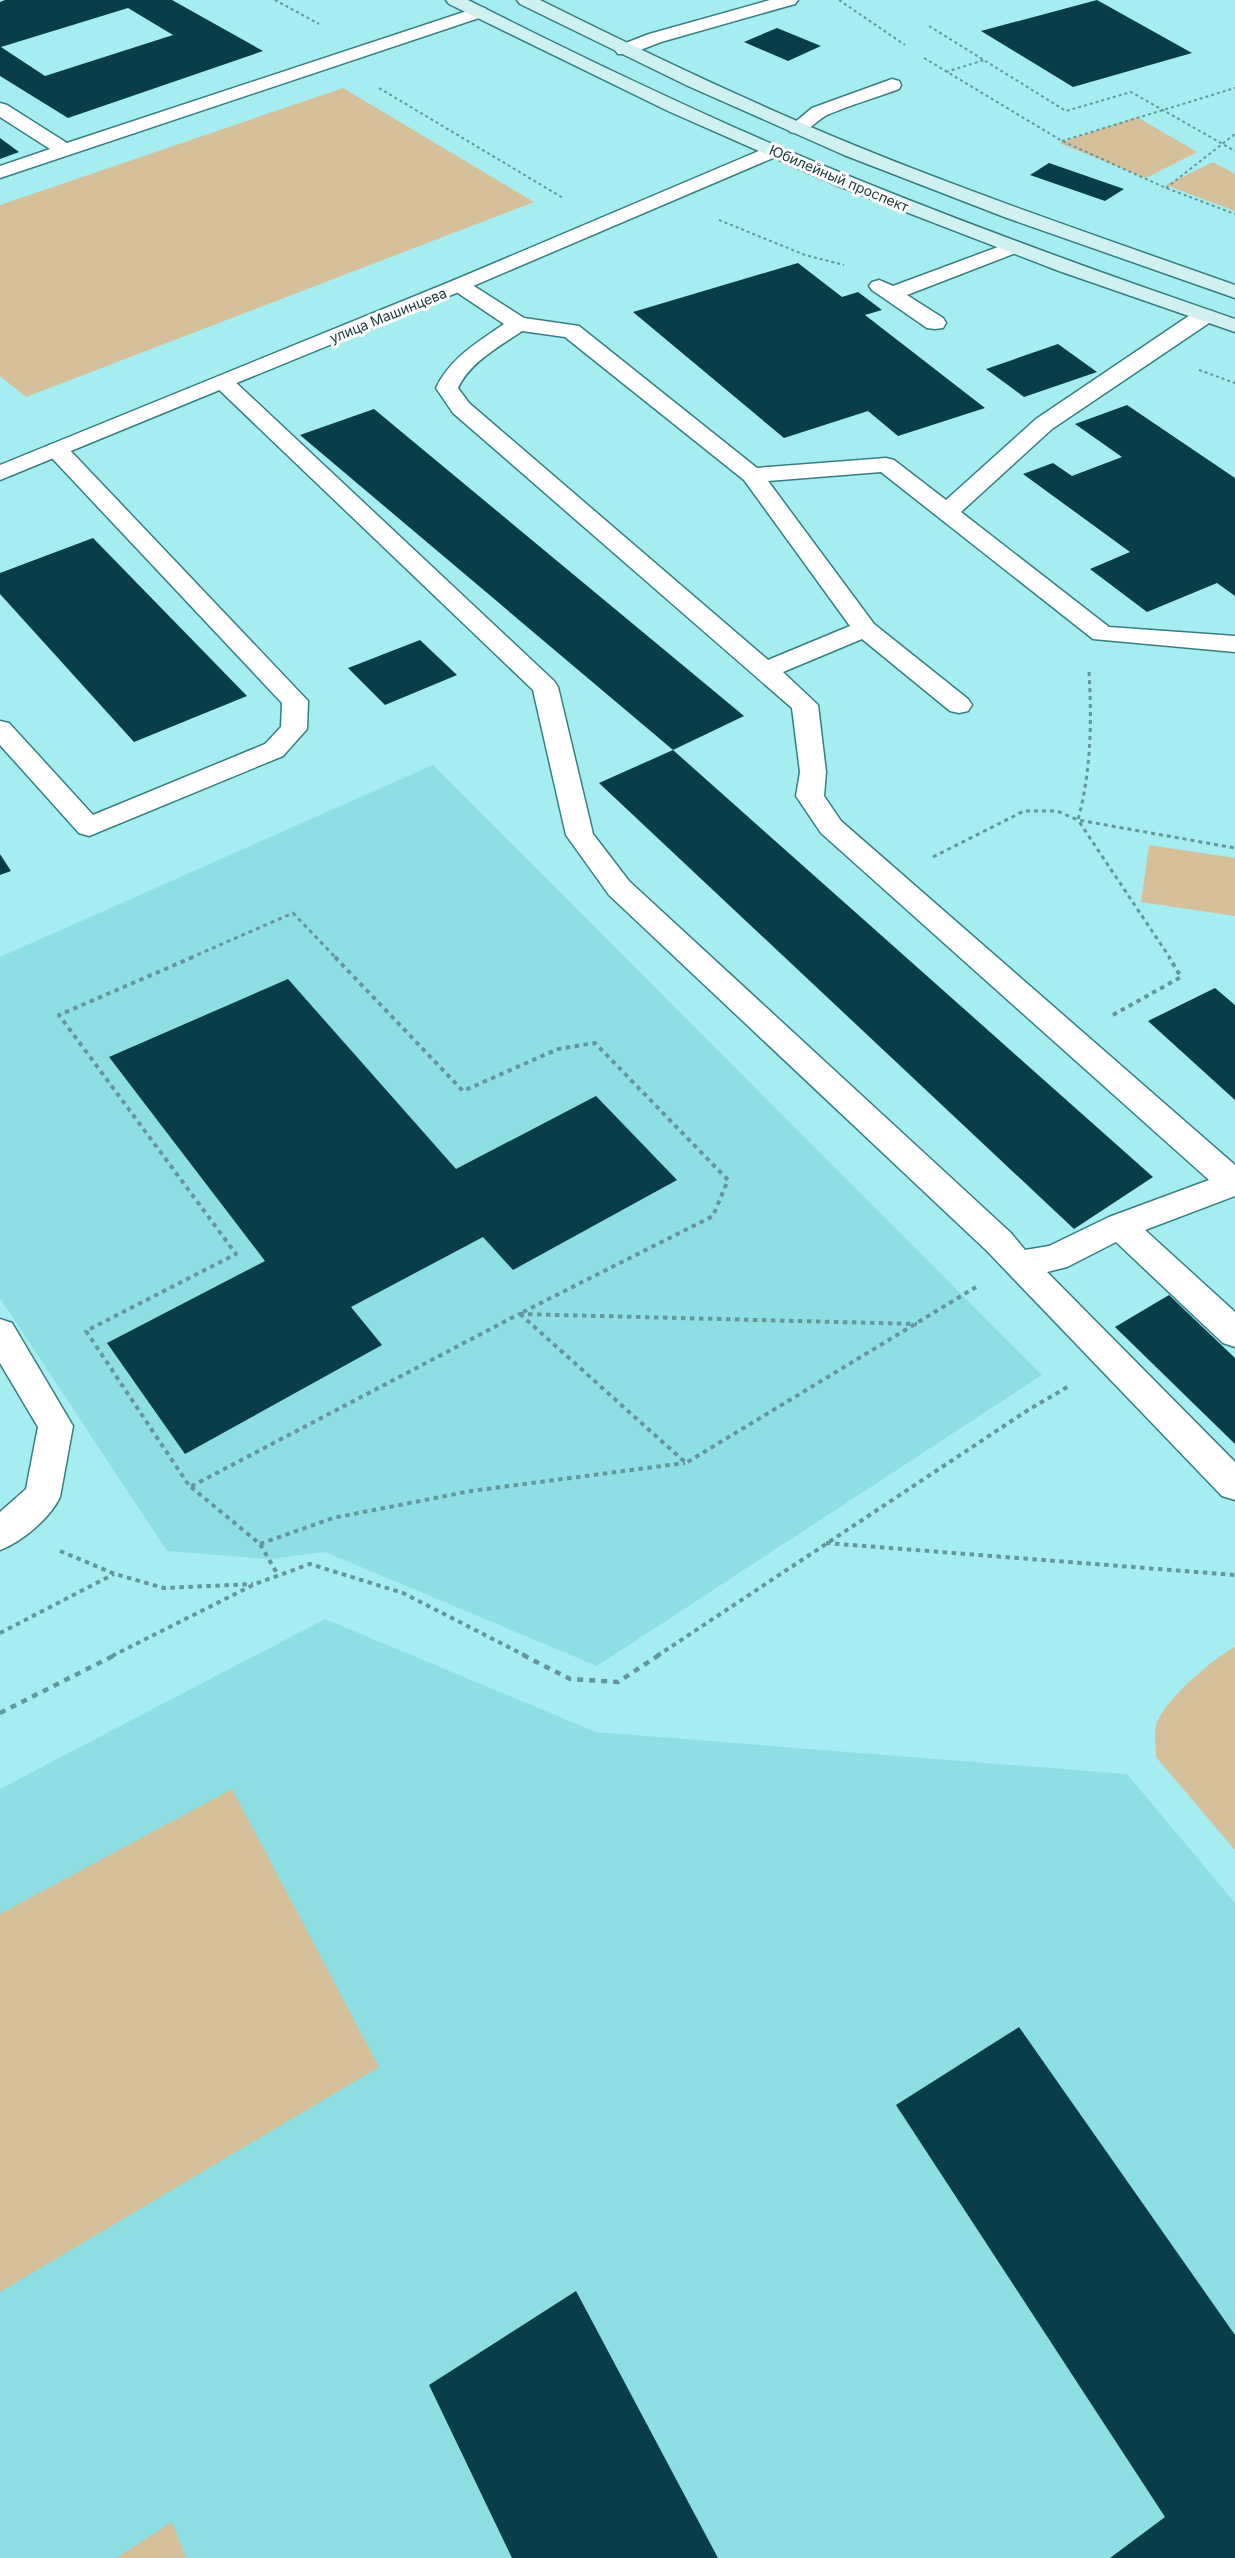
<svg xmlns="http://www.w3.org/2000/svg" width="1235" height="2558" viewBox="0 0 1235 2558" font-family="Inter,sans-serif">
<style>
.built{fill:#8edfe3}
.green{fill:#d6c09a}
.building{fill:#093d4a;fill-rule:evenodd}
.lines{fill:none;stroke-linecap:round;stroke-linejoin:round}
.lane-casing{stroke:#377e82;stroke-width:3}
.street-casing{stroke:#377e82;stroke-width:3}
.secondary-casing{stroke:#377e82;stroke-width:3}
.path-far3{stroke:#64979a;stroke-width:2;stroke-dasharray:3 3;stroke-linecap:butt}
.path-far2{stroke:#64979a;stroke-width:3;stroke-dasharray:4 4;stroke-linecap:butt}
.path-far1{stroke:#64979a;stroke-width:4;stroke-dasharray:4.5 4.5;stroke-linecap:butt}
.path{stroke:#64979a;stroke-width:4.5;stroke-dasharray:6 6;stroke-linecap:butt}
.lane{fill:#fff;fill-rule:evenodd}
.street{fill:#fff;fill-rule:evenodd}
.secondary{fill:#d1f0f2;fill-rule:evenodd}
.labels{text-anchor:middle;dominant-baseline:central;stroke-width:6;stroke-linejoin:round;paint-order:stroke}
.far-street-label{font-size:14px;fill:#1b383a;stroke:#fff}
</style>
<rect width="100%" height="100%" fill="#a5edf1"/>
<g class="built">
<polygon points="433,765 1042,1375 597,1666 325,1552 270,1559 167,1551 0,1298 0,957"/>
<polygon points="325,1619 596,1732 1127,1774 1235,1903 1235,2558 0,2558 0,1789"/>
</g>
<g class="green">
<polygon points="343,88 534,202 26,397 0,376 0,205"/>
<polygon points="1137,117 1197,152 1146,178 1059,143"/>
<polygon points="1213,162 1235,174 1235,211 1166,185"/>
<polygon points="1149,845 1235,858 1235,916 1141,902"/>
<path d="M1235,1647V1850L1156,1757C1156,1747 1153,1729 1158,1720C1168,1698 1213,1658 1235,1647Z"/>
<polygon points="232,1789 379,2067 0,2292 0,1914"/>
<polygon points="172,2522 186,2558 116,2558"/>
</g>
<g class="building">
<path d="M5,0H172L263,51L68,118L0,76V2ZM128,8L173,35L45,76L1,47Z"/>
<polygon points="1097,0 1192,53 1073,87 981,31"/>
<polygon points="777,28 821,46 788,61 744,42"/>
<polygon points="0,138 19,152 0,159"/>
<polygon points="1049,163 1124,189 1105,201 1030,175"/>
<polygon points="798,263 842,297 858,292 882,310 865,315 985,408 898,436 868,411 784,438 633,312"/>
<polygon points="1058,344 1097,372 1024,397 986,369"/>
<polygon points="1127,405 1235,478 1235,596 1217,583 1147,612 1090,569 1130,552 1023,474 1053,463 1072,476 1122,457 1075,424"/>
<polygon points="374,409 744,716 673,750 300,435"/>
<polygon points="93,538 247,696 134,742 0,594 0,573"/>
<polygon points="420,640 457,675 385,705 348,668"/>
<polygon points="673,750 1153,1177 1074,1229 599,783"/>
<polygon points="0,854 11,871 0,875"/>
<polygon points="288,979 456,1169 596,1096 677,1180 513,1270 483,1237 351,1307 382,1345 185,1454 107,1343 265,1261 109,1057"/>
<polygon points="1215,988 1235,1005 1235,1100 1148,1021"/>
<polygon points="1169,1295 1235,1358 1235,1444 1115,1327"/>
<polygon points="1019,2027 1235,2335 1235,2558 1110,2558 1165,2517 896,2105"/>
<polygon points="576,2291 718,2558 512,2558 429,2385"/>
</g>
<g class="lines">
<defs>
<g id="lane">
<polygon points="770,0 798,0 795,4 661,42 630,54 618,54 615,50 618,46 649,34"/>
<polygon points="479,7 485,8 488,12 485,16 0,178 0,166 50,149 0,117 0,103 7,105 67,143"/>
<path d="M892,79L899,81L901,85L899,89C875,98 850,105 827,115C814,122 806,136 790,132L788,128L812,108Z"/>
<polygon points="1014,241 1021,243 1024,247 1021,251 907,295 943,318 946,323 943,328 935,329 927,328 872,290 869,286 872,282 879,280 893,286"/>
<path d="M459,279L466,281L524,318L579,326L757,468L886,458L894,460L946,500L1036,419L1196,311L1204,310L1212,311L1215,316L1212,321L1052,429L961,512L1109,627L1235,636V652L1093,639L881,472L768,481L874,624L968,699L972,705L968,711L959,713L950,711L862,639L783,672L818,705L826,772L824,796L841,821L1235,1165V1196L1145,1230L1235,1312V1347L1223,1343L1116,1242L1067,1267L1047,1272L1235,1462V1500L1222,1496L987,1251L609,895L566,835L533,690L212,383L215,378L223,376L231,378L554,681L558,687L593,834L629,881L1011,1233L1025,1250L1049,1246L1109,1217L1209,1180L821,833L796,796L800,772L792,708L453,413L436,388C450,358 478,342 504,324L452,289L449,285L452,281ZM522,331L565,337L744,480L850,626L768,660L469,403L458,388C470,362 499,347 522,331Z"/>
<polygon points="57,443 65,445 308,701 307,729 283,756 89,836 79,833 0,745 0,721 9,723 93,815 265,744 281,727 282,703 49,455 46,450 49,445"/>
<path d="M0,1319L12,1323L73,1426L60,1497C50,1518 22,1542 0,1550V1512L26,1489L38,1427L0,1363Z"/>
</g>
<polygon id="street" points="773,145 780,147 783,151 780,155 466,289 0,480 0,465 452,281"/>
<g id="secondary">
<path d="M446,0H468C575,54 683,106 793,153C938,214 1086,268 1235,319V332L1059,271L836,185L668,111L449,4Z"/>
<path d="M517,0H540C644,52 749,102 856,146C981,197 1108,240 1235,285V298L1007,218L844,155L688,86L520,4Z"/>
</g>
</defs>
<use href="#lane" class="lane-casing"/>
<use href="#street" class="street-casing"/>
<use href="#secondary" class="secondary-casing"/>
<g class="path-far3">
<polyline points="275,0 319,24"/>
<polyline points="839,0 905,45"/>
<polyline points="929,26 1066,111 1131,92 1235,151"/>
<polyline points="924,58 1062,141 1166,188 1235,214"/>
<polyline points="946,72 984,60"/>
<polyline points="379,88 563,198"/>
<polyline points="1062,141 1235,88"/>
<polyline points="1166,188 1235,134"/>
<polyline points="719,220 805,255 844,265"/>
<polyline points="1199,370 1235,383"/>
</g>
<g class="path-far2">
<path d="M1089,672C1092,723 1091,771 1078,820L1170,958"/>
<polyline points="933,857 1024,811 1057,811 1078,820 1235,848"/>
<polyline points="190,958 293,913 336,958"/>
</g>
<g class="path-far1">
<polyline points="193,957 59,1015 236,1254 86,1331 190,1487 519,1314"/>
<polyline points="335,957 463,1091 558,1049 595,1043 728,1180 713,1216 519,1314"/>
<polyline points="1113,1015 1181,977 1169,957"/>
<polyline points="519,1314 917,1324"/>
<polyline points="520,1314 686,1463 976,1287"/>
<polyline points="191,1487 260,1544 278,1575"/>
<polyline points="826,1543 1235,1575"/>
<polyline points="260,1544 333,1518 471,1491 685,1463"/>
<polyline points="60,1551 115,1574 164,1588 253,1584"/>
<polyline points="0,1633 114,1574"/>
<polyline points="112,1656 255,1584 310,1564 403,1593 526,1656"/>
<polyline points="657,1656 1028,1410 1069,1386"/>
</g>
<g class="path">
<polyline points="523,1655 570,1679 618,1682 659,1655"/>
<polyline points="0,1713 115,1655"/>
</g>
<use href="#lane" class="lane"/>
<use href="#street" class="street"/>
<use href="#secondary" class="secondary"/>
</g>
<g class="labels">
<g class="far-street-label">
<text transform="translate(839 178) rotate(23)">Юбилейный проспект</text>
<text transform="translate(388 315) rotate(-22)">улица Машинцева</text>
</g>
</g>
</svg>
